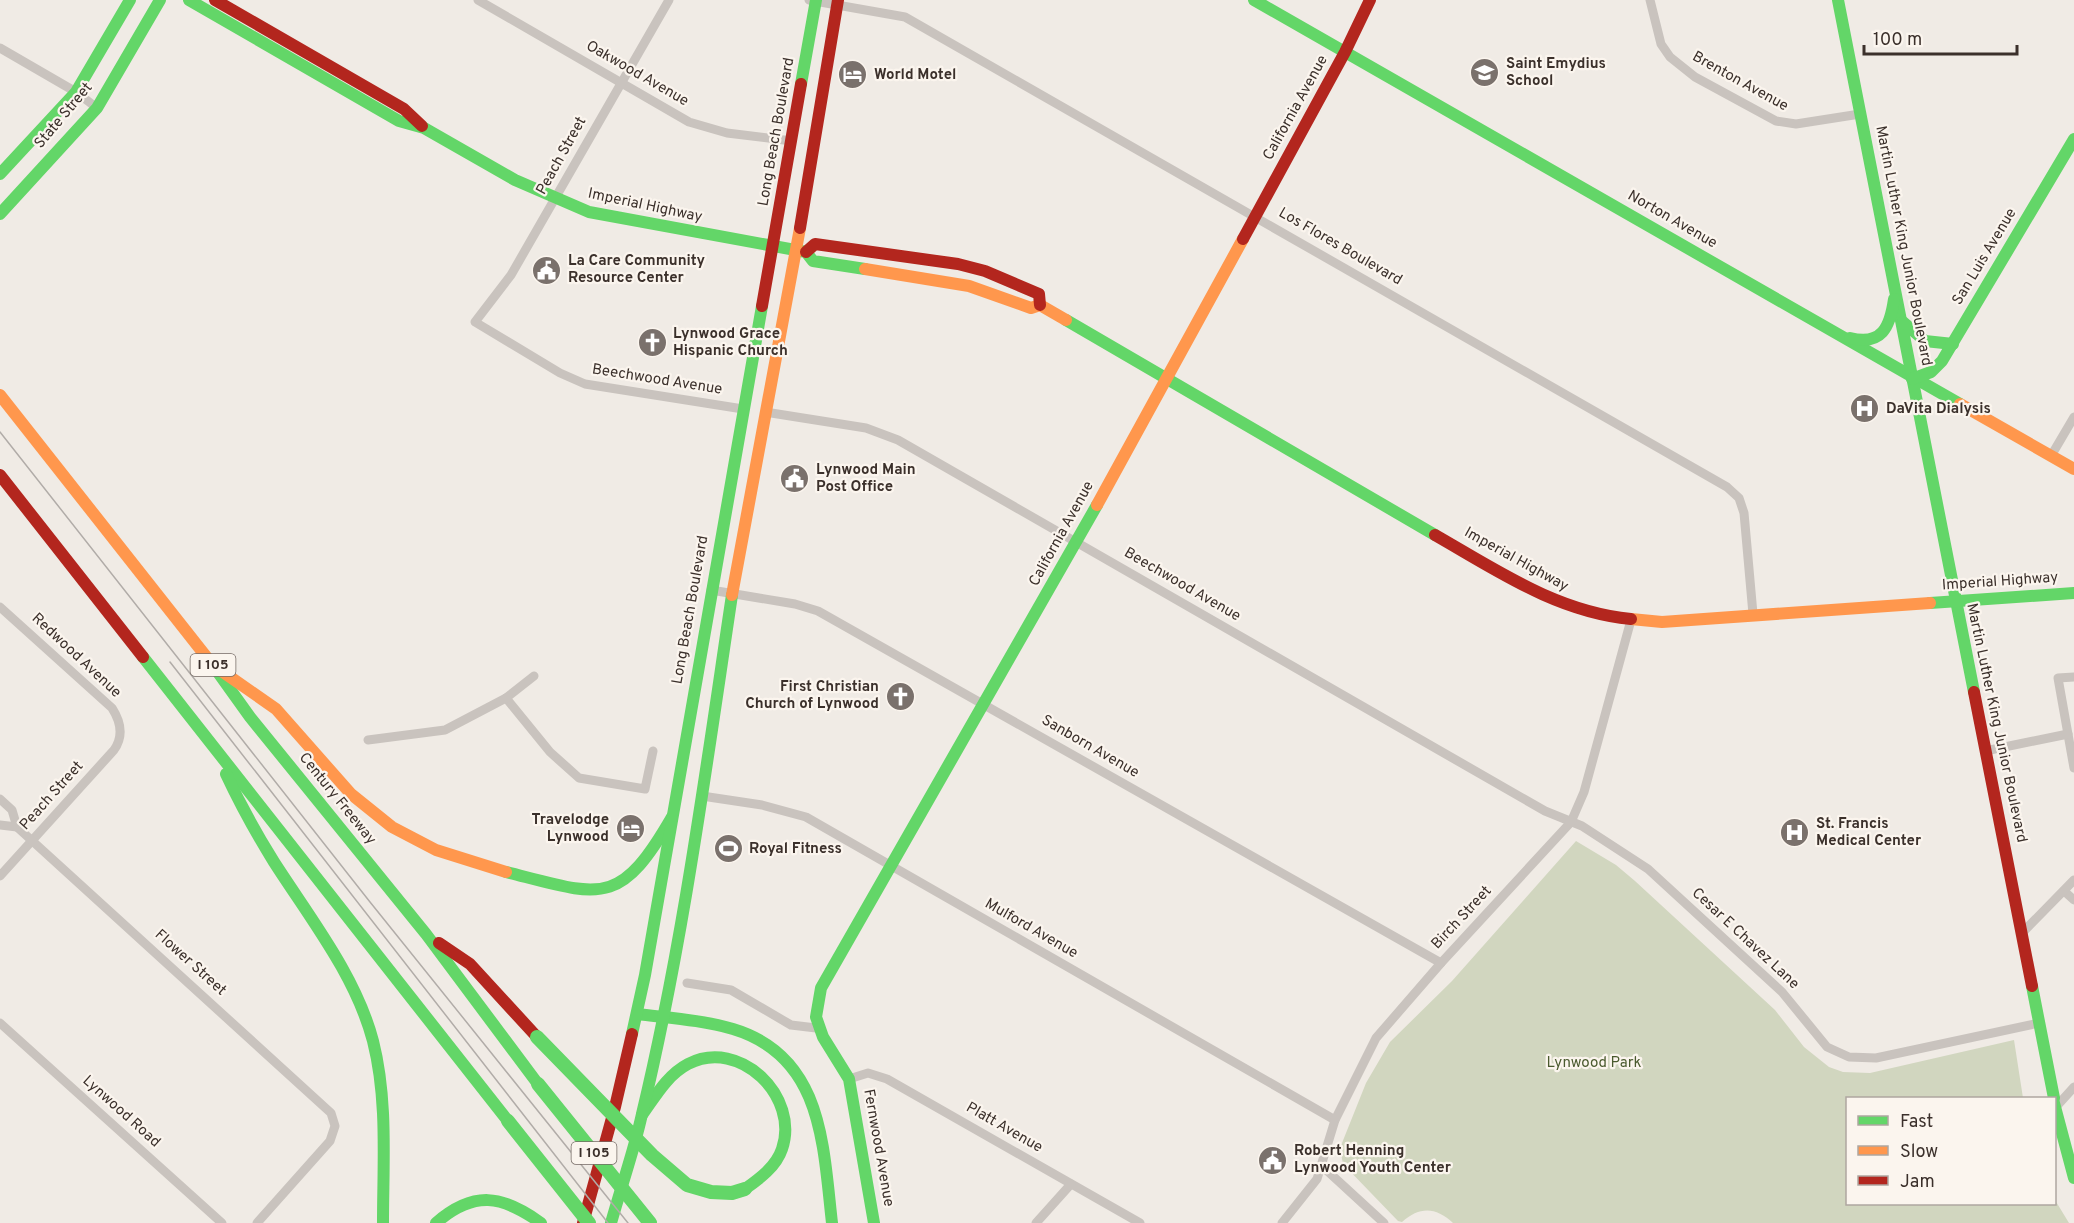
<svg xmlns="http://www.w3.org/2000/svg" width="2074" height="1223" viewBox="0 0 2074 1223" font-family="Overpass,sans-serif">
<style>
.green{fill:#d1d6bf}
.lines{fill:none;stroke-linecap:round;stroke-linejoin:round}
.street{stroke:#c9c3be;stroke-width:9}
.fast{stroke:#63d668;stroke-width:12}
.slow{stroke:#ff974d;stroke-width:12}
.jam{stroke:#b3261e;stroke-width:12}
.tram{stroke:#b1aca8;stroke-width:1.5}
.fast-bridge{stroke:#63d668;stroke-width:14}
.labels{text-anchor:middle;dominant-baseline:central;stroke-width:4.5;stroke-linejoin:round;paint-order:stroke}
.shield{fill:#fbf5ee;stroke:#756b66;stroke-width:1.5}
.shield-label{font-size:14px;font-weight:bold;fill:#3b302b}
.poi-label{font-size:15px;font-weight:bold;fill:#3b302b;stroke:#fbf5ee;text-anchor:start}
.street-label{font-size:15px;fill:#3b302b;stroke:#fbf5ee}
.park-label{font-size:15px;fill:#4a5a2e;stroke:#fbf5ee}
</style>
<rect width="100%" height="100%" fill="#f0ebe5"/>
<path class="green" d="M1576,841L1616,865L1635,881L1775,1010L1804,1047L1829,1067L1843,1072L1870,1073L2014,1040L2023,1098H1848V1204H2054L2055,1200L2069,1223H1453C1436,1207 1420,1206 1402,1222L1398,1221L1343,1164L1340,1148L1366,1083L1390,1042L1452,981Z"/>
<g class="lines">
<g class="street">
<polyline points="478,0 689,122 727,133 792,141"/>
<polyline points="669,0 511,275 475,322 560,373 585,384 743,409"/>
<polyline points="809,0 905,17 1727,487 1739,498 1744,513 1753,614"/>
<polyline points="1650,0 1661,44 1670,57 1695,77 1776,121 1796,124 1860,114"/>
<polyline points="0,48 76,92 97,108"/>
<polyline points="765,412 866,428 898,440 1545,811 1582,826 1648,869 1782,992 1827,1047 1849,1057 1876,1058 2039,1023"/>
<polyline points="2051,456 2074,417"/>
<polyline points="711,590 795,604 818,611 1441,963"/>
<path d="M0,607L112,708C121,722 124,736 114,750L0,876"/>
<polyline points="2074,677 2058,678 2074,768"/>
<polyline points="506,698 550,752 579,778 645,789 653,751"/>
<polyline points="368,740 445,730 506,698 534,676"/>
<polyline points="1985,751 2068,734"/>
<polyline points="702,796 762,805 806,817 1335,1120"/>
<polyline points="0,799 12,810 17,827 331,1113 335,1126 330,1141 257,1223"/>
<polyline points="0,825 17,827"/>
<polyline points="2064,891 2074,900"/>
<polyline points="2023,932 2074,880"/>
<polyline points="687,983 731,990 791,1025 816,1028"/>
<polyline points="0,1023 222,1223"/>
<polyline points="849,1079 868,1073 887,1079 1140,1223"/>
<polyline points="2055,1108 2074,1087"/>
<polyline points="1323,1167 1384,1223"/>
<polyline points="1036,1223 1071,1184"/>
<polyline points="1282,1223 1317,1179 1335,1120 1376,1038 1441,963 1571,822 1584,792 1631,620"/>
</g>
<g class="fast">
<polyline points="189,0 399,121 424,128 515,180 589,212 806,252 813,261 865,269"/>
<polyline points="1254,0 1960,404"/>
<polyline points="1838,0 1974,692"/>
<polyline points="801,84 816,0"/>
<polyline points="0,174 76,92 130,0"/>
<polyline points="0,214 97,108 160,0"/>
<polyline points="1066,320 1435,535"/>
<polyline points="1903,322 1925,341 1953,344"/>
<path d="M1850,338C1882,346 1890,327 1894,299"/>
<polyline points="1912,379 1931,372 1942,361 2074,139"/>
<polyline points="1930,603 2074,593"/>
<polyline points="143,657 508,1121"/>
<polyline points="212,664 250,717 426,934 538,1084"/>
<path d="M226,774C240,804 256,833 274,862C310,918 356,976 373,1041C388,1100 383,1163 383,1223"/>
<path d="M506,872C601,896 619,909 672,817"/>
<polyline points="2032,986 2054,1098"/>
<path d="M637,1014C669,1018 702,1020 733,1029C823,1056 823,1145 832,1223"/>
<polyline points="632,1034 645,975 762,306"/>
<polyline points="2054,1103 2074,1178"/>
<path d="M642,1115C655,1097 667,1075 688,1064C740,1037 800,1097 782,1149C776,1167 759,1179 745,1189"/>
<path d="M436,1223C474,1190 502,1195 541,1223"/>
<path d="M611,1223C621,1187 634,1151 642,1114C683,943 706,768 732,595"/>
<polyline points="874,1223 849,1079 823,1037 816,1017 821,988 1097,505"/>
</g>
<g class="slow">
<polyline points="865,269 969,286 1031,308 1040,305 1066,320"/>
<polyline points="0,395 212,664"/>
<polyline points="1960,404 2074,469"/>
<polyline points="1097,505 1243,239"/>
<polyline points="732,595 800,228"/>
<polyline points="1631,619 1662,622 1930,603"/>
<polyline points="223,672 276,709 351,794 392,827 436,850 506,872"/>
</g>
<g class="jam">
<polyline points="215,0 404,109 422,126"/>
<polyline points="800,228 838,0"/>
<polyline points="1243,239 1345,52 1370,0"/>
<polyline points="806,252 815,244 958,264 985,271 1039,294 1040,305"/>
<polyline points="762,306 801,84"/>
<polyline points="0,475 143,657"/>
<path d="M1435,535C1498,571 1557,612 1631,619"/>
<polyline points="1974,692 2032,986"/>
<polyline points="439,943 470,964 537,1037"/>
<polyline points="583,1223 615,1107 632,1034"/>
</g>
<g class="tram">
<polyline points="0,432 370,902 628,1223"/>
<polyline points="170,662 608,1223"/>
</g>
<g class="fast-bridge">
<polyline points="537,1037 652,1155 687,1185 711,1192 732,1193 745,1189"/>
<polyline points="538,1084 650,1223"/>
<polyline points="508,1121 589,1223"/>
</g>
</g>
<defs>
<symbol id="school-disc" viewBox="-11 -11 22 22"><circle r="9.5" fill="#7a716c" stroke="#fbf5ee"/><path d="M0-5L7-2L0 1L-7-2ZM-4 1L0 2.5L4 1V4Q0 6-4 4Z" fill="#fff"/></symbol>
<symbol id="hotel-disc" viewBox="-11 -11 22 22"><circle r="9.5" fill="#7a716c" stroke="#fbf5ee"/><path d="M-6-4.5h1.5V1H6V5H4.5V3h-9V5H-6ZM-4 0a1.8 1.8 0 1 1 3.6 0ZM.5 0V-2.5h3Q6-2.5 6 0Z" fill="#fff"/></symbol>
<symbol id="civic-disc" viewBox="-11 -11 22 22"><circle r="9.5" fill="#7a716c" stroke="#fbf5ee"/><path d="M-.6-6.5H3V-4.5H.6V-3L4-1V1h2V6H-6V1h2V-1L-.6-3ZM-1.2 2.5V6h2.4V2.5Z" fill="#fff"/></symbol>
<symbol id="church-disc" viewBox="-11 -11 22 22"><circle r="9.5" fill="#7a716c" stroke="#fbf5ee"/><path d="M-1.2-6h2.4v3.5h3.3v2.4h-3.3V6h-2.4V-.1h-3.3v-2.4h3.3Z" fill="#fff"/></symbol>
<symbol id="hospital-disc" viewBox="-11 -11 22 22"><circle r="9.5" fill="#7a716c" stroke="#fbf5ee"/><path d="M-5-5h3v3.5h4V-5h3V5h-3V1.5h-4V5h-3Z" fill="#fff"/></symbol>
<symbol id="stadium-disc" viewBox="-11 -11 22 22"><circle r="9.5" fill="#7a716c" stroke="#fbf5ee"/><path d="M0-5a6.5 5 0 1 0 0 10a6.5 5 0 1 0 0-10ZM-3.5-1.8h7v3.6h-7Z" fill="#fff"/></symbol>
</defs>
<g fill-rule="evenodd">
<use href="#school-disc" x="1468" y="56" width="33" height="33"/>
<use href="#hotel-disc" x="836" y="58" width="33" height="33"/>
<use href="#civic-disc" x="530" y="254" width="33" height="33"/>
<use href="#church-disc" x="636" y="326" width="33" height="33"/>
<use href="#hospital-disc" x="1848" y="392" width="33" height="33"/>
<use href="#civic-disc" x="778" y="462" width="33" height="33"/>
<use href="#church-disc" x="884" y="680" width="33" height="33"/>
<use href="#hotel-disc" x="614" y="812" width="33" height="33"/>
<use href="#hospital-disc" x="1778" y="816" width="33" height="33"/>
<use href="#stadium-disc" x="712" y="832" width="33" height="33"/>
<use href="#civic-disc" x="1256" y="1144" width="33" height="33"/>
</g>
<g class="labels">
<g class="shield">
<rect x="190.5" y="654" width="45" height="22" rx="4.5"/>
<rect x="571.5" y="1142" width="45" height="22" rx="4.5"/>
</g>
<g class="shield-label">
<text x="213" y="665">I 105</text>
<text x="594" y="1153">I 105</text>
</g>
<g class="poi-label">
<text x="1506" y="64">Saint Emydius<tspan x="1506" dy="17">School</tspan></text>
<text x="874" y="75">World Motel</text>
<text x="568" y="261">La Care Community<tspan x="568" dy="17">Resource Center</tspan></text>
<text x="673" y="334">Lynwood Grace<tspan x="673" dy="17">Hispanic Church</tspan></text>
<text x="1886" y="409">DaVita Dialysis</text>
<text x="816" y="470">Lynwood Main<tspan x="816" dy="17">Post Office</tspan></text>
<text x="879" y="687" text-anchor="end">First Christian<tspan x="879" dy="17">Church of Lynwood</tspan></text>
<text x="609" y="820" text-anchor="end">Travelodge<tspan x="609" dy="17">Lynwood</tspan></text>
<text x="1816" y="824">St. Francis<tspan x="1816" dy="17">Medical Center</tspan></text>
<text x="749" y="849">Royal Fitness</text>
<text x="1294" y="1151">Robert Henning<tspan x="1294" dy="17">Lynwood Youth Center</tspan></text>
</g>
<g class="street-label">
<text transform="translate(637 74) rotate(30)">Oakwood Avenue</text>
<text transform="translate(1740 82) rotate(29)">Brenton Avenue</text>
<text transform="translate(1296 108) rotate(-61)">California Avenue</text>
<text transform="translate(64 116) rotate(-50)">State Street</text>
<text transform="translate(777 132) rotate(-80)">Long Beach Boulevard</text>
<text transform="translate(562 156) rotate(-61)">Peach Street</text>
<text transform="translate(645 206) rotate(12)">Imperial Highway</text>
<text transform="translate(1672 220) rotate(30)">Norton Avenue</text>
<text transform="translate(1903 246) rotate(79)">Martin Luther King Junior Boulevard</text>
<text transform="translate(1340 247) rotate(30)">Los Flores Boulevard</text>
<text transform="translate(1985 257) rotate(-59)">San Luis Avenue</text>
<text transform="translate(657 380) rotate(9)">Beechwood Avenue</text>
<text transform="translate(1062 534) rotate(-61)">California Avenue</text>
<text transform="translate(1516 560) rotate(29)">Imperial Highway</text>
<text transform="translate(2000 582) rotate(-4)">Imperial Highway</text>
<text transform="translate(1182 585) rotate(30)">Beechwood Avenue</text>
<text transform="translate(691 610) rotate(-80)">Long Beach Boulevard</text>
<text transform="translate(76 656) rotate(43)">Redwood Avenue</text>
<text transform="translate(1996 723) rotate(78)">Martin Luther King Junior Boulevard</text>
<text transform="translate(1090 747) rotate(30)">Sanborn Avenue</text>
<text transform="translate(52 796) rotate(-48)">Peach Street</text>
<text transform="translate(337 799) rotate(51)">Century Freeway</text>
<text transform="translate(1462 918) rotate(-47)">Birch Street</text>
<text transform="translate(1031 929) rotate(30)">Mulford Avenue</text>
<text transform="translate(1745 939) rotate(43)">Cesar E Chavez Lane</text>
<text transform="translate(190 963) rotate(42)">Flower Street</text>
<text transform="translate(121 1112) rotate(42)">Lynwood Road</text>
<text transform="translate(1004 1128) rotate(30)">Platt Avenue</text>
<text transform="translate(878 1148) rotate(80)">Fernwood Avenue</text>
</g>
<g class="park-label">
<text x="1594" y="1063">Lynwood Park</text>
</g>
</g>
<rect x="1846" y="1097" width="210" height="108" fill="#fbf5ee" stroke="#aea6a0" stroke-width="1.5"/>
<rect x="1858" y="1116" width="30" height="9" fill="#63d668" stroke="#aea6a0" stroke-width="1.5"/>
<text x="1900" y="1127" font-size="18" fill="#3b302b">Fast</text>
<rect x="1858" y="1146" width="30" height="9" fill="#ff974d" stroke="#aea6a0" stroke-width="1.5"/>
<text x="1900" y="1157" font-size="18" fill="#3b302b">Slow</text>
<rect x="1858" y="1176" width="30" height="9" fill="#b3261e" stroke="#aea6a0" stroke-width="1.5"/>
<text x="1900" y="1187" font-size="18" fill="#3b302b">Jam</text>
<path d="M1864 45v9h153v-9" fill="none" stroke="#3b302b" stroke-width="3"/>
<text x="1873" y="45" font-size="18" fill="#3b302b" stroke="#fbf5ee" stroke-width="4.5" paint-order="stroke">100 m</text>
</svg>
